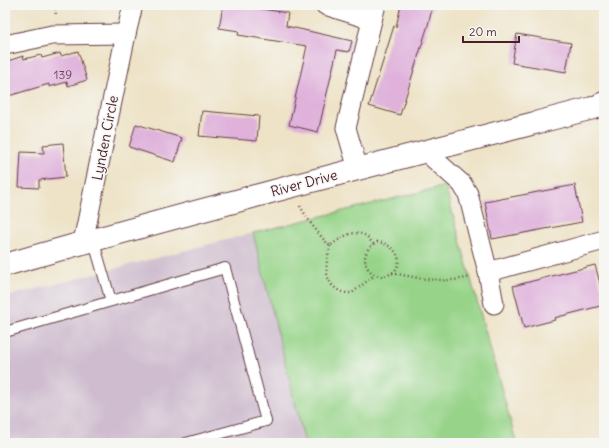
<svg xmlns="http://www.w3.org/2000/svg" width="609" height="448" viewBox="0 0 609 448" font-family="Delius,sans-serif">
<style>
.industrial{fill:#cfbdcf}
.green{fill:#97d489;stroke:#707a5a}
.building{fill:#dfb1db}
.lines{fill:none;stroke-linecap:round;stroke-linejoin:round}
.service-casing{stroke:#633c42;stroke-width:12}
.minor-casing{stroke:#633c42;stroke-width:21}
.secondary-casing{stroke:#633c42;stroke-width:24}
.path{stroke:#633c42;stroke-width:2.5;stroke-dasharray:1 3;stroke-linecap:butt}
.service{stroke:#fff;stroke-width:10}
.minor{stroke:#fff;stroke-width:19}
.secondary{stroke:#fff;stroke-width:22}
.labels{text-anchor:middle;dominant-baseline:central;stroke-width:3;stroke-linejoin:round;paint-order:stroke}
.number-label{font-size:12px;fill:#6f4457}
.street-label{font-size:14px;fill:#4a1f2b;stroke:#f6f6f2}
</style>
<rect width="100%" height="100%" fill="#f6f6f2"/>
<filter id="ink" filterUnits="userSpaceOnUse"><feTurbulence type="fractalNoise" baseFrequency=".025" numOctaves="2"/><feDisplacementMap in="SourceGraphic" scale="8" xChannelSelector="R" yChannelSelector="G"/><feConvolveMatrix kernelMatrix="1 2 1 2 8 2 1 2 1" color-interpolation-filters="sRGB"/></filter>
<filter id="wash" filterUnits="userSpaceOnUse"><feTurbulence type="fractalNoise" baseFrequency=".012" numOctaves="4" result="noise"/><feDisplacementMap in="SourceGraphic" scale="16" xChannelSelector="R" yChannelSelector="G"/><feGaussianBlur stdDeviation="0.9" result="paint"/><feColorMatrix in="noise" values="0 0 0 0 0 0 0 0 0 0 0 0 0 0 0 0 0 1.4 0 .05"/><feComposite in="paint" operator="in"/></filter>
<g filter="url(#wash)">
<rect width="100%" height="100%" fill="#eee3c7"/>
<polygon class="industrial" points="253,233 305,443 5,443 5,297"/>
<polygon class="green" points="445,186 516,441 510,443 305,443 253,233"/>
<g id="blocks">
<g class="building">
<polygon points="223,5 235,5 288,13 286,26 352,41 349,52 337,50 318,132 289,125 307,46 238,35 239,31 219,28"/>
<polygon points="401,5 433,5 428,25 400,115 369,106 394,26 396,27"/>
<polygon points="517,34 571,43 566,72 512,63"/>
<polygon points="78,51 87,80 68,86 67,82 49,87 49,84 5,97 5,62 23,56 24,59 41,55 42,58 60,53 61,56"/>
<polygon points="202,111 259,116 257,141 199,136"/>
<polygon points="136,124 182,138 175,162 129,147"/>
<polygon points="63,143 66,177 39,180 39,188 19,187 21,152 44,153 43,145"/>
<polygon points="575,185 582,222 492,239 485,202"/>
<polygon points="595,265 604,298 604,305 554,318 555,320 524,328 513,286"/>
</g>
</g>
</g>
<g filter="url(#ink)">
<use href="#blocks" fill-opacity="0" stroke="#633c42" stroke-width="1"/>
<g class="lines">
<defs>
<g id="service">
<polyline points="93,239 111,301"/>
<polyline points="5,332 225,268 266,421 186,443"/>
</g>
<g id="minor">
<polyline points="325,5 372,20"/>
<polyline points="5,45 52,35 126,34"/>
<polyline points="425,151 462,184 468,194 488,272 604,240"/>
<polyline points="358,169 346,128 372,20 376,5"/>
<polyline points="83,242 126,34 133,5"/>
<polyline points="488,272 494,304"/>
</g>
<path id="secondary" d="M5,265C200,209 396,159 593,108L604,103"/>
</defs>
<use href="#service" class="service-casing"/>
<use href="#minor" class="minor-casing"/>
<use href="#secondary" class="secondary-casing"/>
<g class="path">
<polyline points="55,5 56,16"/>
<path d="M300,206C308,220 318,234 330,246C339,239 352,229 364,235C367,236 371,241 373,244"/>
<path d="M377,242C387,242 402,253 398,265C397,269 394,272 390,274C371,284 352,255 377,242Z"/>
<path d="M330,246C326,261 322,283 340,291C343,293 348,293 352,293L372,277L374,274"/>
<path d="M392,273C418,278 445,284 470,277"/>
</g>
<use href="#service" class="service"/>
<use href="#minor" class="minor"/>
<use href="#secondary" class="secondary"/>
</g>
</g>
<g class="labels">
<g class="number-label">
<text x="63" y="74">139</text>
</g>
<g class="street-label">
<text transform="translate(105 138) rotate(-79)">Lynden Circle</text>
<text transform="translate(304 183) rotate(-15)">River Drive</text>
</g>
</g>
<rect width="609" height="448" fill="none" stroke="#f6f6f2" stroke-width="20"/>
<path d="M463 36v6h56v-6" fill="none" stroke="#4a1f2b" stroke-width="2"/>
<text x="469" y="36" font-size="12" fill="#4a1f2b" stroke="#f6f6f2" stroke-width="3" paint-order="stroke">20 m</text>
</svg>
